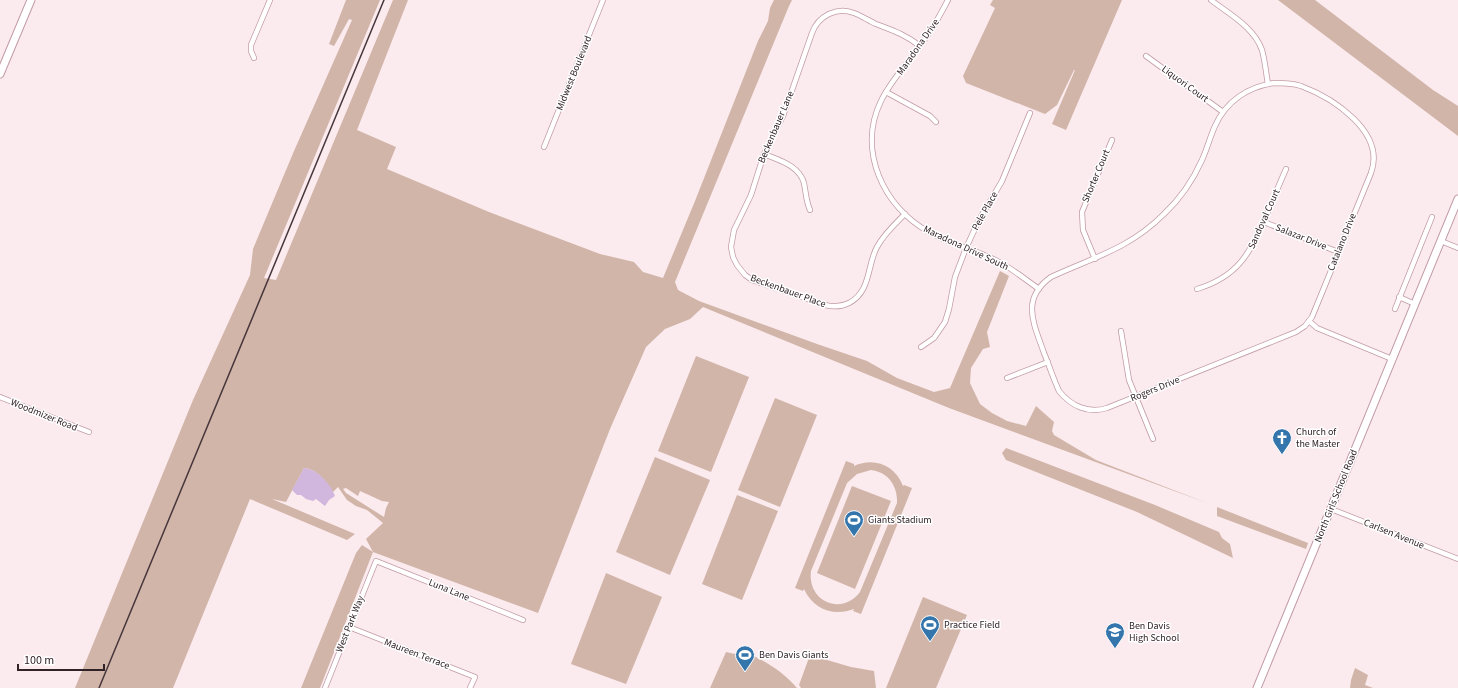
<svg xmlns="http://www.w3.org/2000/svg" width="1458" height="688" viewBox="0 0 1458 688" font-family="'Source Sans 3',sans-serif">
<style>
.green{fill:#d2b5a9;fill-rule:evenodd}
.water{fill:#d1b7de}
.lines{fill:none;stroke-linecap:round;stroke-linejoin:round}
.street-casing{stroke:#c19ba6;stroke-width:6}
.secondary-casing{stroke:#c19ba6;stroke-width:9}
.street{stroke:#fff;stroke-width:4.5}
.secondary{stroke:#fff;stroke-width:7}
.rail{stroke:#46373c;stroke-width:1.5}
.labels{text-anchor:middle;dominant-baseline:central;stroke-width:3;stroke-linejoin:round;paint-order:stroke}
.street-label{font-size:10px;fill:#312227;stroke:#fff}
.poi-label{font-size:10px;fill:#312227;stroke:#fff;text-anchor:start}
</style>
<rect width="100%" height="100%" fill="#fbeaee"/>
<g class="green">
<path d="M346,0H380L264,278L276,280L393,0H408L357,130L396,147L387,169L489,212L600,254L634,262L643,272L663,278L695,201L758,41L768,21L770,8L774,0H792L789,6L675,282L678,290L699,301L817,344L867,361L897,378L934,392L950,388L1000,271L1009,276L987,332L990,347L983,349L971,368L970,383L980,404L992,413L1007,421L1026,426L1036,406L1054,422L1052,431L1054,435L1096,460L1207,503L949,408L703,307L690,319L665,329L646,347L610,429L538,613L373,552L320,688H301L356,553L362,545L373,552L366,539L383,523L367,510L356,506L347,500L338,487L333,492C327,482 317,469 304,468L286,502L272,499L355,534L347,540L250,499L173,688H75L193,400L250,275L253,249L294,151L352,20L349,19L334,46L329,44ZM346,488L358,496L360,491L382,501L389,502L386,508L384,517L346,493L343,489Z"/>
<polygon points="993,0 1122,0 1066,130 1052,124 1075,70 1074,70 1057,105 1045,114 966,83 963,76 995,8 990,5"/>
<polygon points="1278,0 1315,0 1433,90 1458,106 1458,136"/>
<polygon points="696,356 749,377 711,472 658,451"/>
<polygon points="775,398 817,415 780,507 738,490"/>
<polygon points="1006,448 1155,505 1219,532 1222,538 1230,544 1233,558 1137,512 1006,460 1002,453"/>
<polygon points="655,457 710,480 670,575 616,552"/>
<path d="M846,461L854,464V466C874,457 895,465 903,486L904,485L912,488L861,614L853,611L854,609C833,617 813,609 804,589L803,591L795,588ZM871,470C888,472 898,486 897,503L860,592C842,616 807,602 811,571L847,483L857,474Z"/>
<polygon points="852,486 891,501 855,589 817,573"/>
<polygon points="737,495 778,511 742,600 702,584"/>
<polygon points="1217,507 1308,543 1306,549 1217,516"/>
<polygon points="606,573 662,597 626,684 571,664"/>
<polygon points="923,597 967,615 936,688 886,688"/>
<path d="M738,649C760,658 781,669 797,688H710L726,652L735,654Z"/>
<polygon points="810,655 851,667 874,671 876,688 801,688 799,685"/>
<polygon points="1355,668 1368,675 1365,685 1373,688 1350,688 1351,680"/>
</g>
<path class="water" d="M304,468C317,469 331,484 335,496L329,500L325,506L316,499L313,501L306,499L301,495H297L292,490Z"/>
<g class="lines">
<defs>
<g id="street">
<path d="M948,0C941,13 934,27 925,39C911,60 892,78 881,101C857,150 883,207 929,232C952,245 978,250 1001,263C1014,270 1026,280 1039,289"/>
<path d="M1211,0C1229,14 1254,27 1262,50C1265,61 1266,73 1268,84"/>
<polyline points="1146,56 1223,112"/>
<polyline points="254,58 251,51 251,45 270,0"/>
<path d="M1274,83C1283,83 1292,83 1301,86C1333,98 1386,132 1371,173L1312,317L1305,326L1296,332L1107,408C1088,414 1071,406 1059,391C1053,378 1049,365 1044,353C1034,324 1020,299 1051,277C1094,257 1129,249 1164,214C1180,199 1193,180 1202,160C1207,149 1210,137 1215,126C1226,101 1248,87 1274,83Z"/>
<polyline points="886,92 930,116 936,122"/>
<polyline points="544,147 603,0"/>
<path d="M764,154C778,160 799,165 804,183C806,193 806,201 810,210"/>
<path d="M905,214C895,224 884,234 877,247C867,265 871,292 849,303C841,307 833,307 825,305L752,280L745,275L737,265L733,257L731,247L734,230L751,195L764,154L783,116L812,33C818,16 837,6 854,13C862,16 869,21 876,24C894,31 904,34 920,46"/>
<polyline points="1264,222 1338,252"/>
<polyline points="1441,241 1458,248"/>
<polyline points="1095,259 1083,230 1082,212 1112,140"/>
<path d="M1197,289C1237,277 1250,254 1266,217C1272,201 1279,185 1286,169"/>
<polyline points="1399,297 1415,304"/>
<polyline points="1395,309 1432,217"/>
<polyline points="1309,321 1317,328 1392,359"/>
<polyline points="1121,331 1129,380 1153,439"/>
<polyline points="921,347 934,338 945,322 949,309 955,277 966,248 979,220 1002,181 1030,113"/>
<polyline points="1007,378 1048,362"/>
<polyline points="0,397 89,432"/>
<polyline points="1331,509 1458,559"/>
<polyline points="349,627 475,677 470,688"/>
<polyline points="325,688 376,561 523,620"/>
</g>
<g id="secondary">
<polyline points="0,74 31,0"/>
<polyline points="1257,688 1458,199"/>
</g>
</defs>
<use href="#street" class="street-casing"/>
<use href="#secondary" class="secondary-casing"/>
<use href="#street" class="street"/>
<use href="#secondary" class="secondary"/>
<polyline class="rail" points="99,688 384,0"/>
</g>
<defs>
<symbol id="church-pin" viewBox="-11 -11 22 30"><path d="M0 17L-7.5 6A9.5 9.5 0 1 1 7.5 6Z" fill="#3476ac" stroke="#fff"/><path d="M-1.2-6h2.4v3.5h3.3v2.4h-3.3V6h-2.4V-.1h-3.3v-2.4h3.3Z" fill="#fff"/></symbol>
<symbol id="stadium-pin" viewBox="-11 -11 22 30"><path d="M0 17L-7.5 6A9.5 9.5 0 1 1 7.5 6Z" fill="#3476ac" stroke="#fff"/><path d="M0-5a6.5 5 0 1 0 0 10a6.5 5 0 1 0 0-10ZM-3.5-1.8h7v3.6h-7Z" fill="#fff"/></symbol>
<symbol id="school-pin" viewBox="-11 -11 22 30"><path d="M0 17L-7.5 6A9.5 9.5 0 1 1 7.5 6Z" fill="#3476ac" stroke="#fff"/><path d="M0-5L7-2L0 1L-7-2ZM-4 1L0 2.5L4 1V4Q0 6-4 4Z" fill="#fff"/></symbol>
</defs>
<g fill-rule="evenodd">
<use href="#church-pin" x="1271" y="427" width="22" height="30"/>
<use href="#stadium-pin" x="843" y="509" width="22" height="30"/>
<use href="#stadium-pin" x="919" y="614" width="22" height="30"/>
<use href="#school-pin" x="1104" y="621" width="22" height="30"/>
<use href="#stadium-pin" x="734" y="644" width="22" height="30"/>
</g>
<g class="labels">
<g class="street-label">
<text transform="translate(918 47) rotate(-55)">Maradona Drive</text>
<text transform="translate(574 73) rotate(-68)">Midwest Boulevard</text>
<text transform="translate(1185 84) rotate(36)">Liquori Court</text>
<text transform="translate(776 127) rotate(-67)">Beckenbauer Lane</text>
<text transform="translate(1096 176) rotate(-67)">Shorter Court</text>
<text transform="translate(985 211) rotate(-61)">Pele Place</text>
<text transform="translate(1264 219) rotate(-66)">Sandoval Court</text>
<text transform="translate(1301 237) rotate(22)">Salazar Drive</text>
<text transform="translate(1342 242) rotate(-68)">Catalano Drive</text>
<text transform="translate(966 248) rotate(25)">Maradona Drive South</text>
<text transform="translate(788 291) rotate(20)">Beckenbauer Place</text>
<text transform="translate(1155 389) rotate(-22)">Rogers Drive</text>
<text transform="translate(44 415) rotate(22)">Woodmizer Road</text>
<text transform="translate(1336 496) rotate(-68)">North Girls School Road</text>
<text transform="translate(1394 534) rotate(22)">Carlsen Avenue</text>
<text transform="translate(449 590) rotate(22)">Luna Lane</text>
<text transform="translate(350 624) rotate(-68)">West Park Way</text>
<text transform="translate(417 654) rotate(21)">Maureen Terrace</text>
</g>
<g class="poi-label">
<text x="1296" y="432">Church of<tspan x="1296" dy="12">the Master</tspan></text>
<text x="868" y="520">Giants Stadium</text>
<text x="944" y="625">Practice Field</text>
<text x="1129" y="626">Ben Davis<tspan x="1129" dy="12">High School</tspan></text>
<text x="759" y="655">Ben Davis Giants</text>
</g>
</g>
<path d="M18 664v6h86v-6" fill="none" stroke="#312227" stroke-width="2"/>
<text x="24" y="664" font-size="12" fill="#312227" stroke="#ffffff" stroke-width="3" paint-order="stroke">100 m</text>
</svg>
